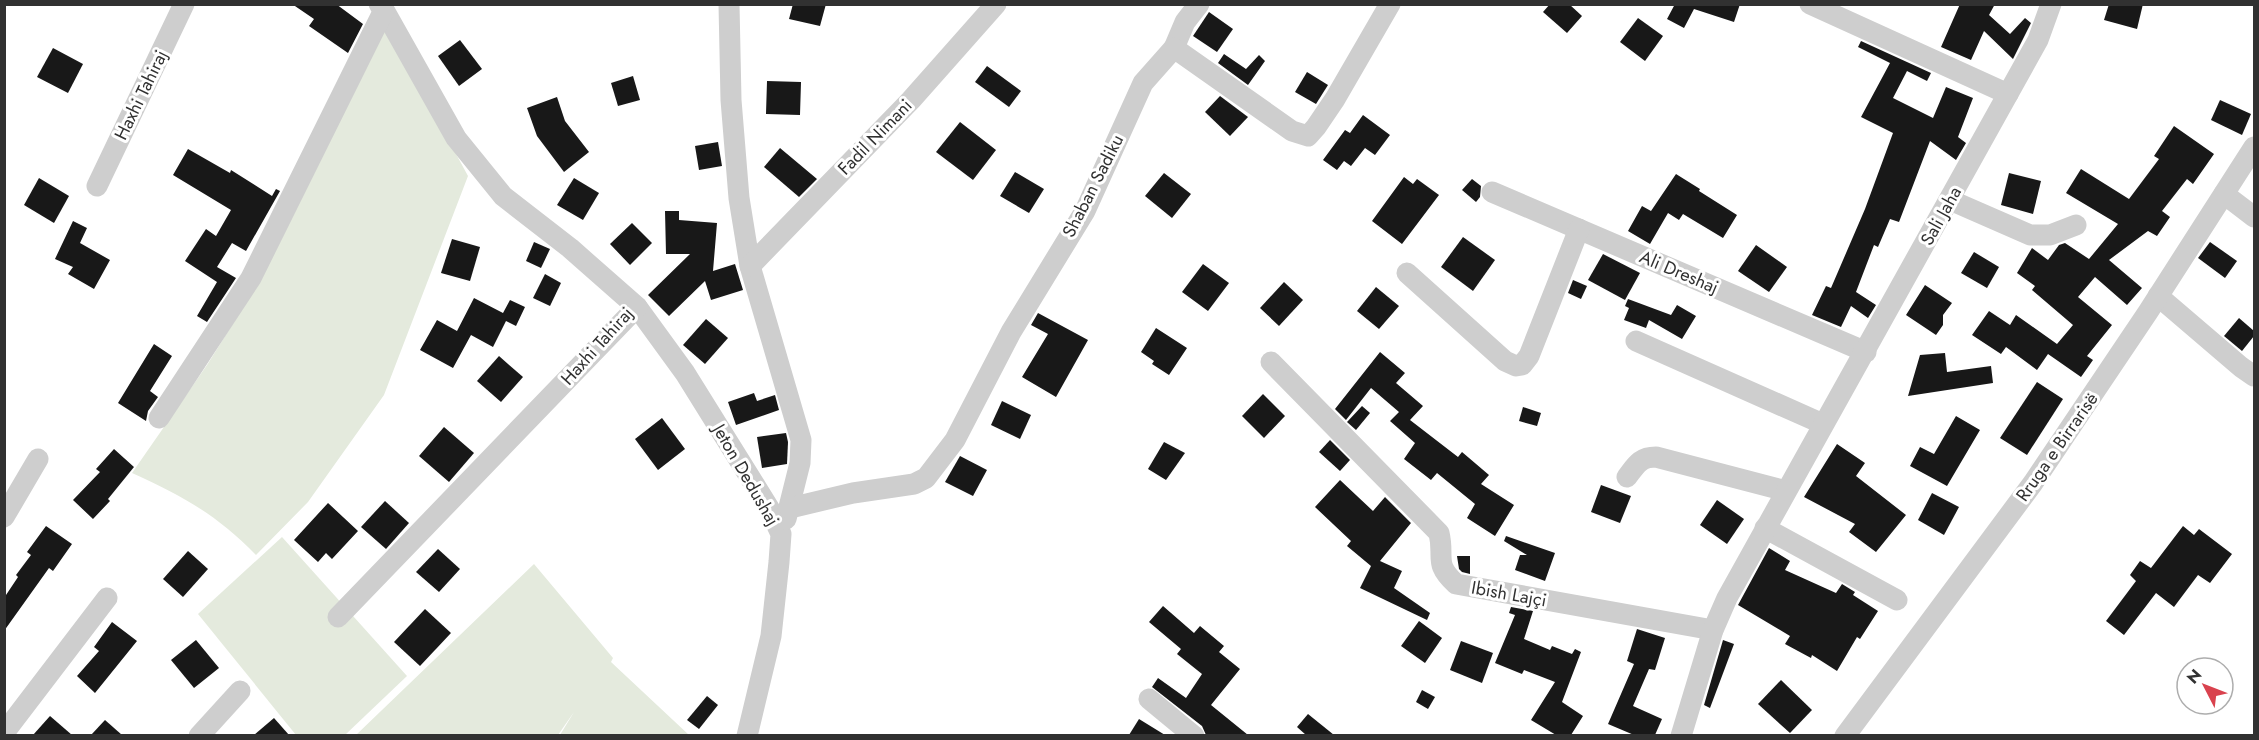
<svg xmlns="http://www.w3.org/2000/svg" width="2259" height="740" viewBox="0 0 2259 740" font-family="Jost,sans-serif">
<style>
.green{fill:#e4eadd}
.building{fill:#181818}
.lines{fill:none;stroke-linecap:round;stroke-linejoin:round}
.minor{stroke:#cecece;stroke-width:21}
.labels{text-anchor:middle;dominant-baseline:central;stroke-width:6;stroke-linejoin:round;paint-order:stroke}
.street-label{font-size:18px;fill:#313131;stroke:#fff}
</style>
<rect width="100%" height="100%" fill="#fff"/>
<g class="green">
<path d="M386,25L468,176L384,395L308,502L256,555C217,515 183,496 132,473L207,365L254,290Z"/>
<polygon points="282,537 407,676 345,735 296,735 198,614"/>
<polygon points="534,564 613,658 611,662 689,735 560,735 574,712 558,735 356,735"/>
</g>
<g class="building">
<polygon points="292,4 336,4 363,24 348,53 309,26 314,19"/>
<polygon points="793,4 826,4 820,26 789,19"/>
<polygon points="1550,4 1569,4 1582,16 1567,33 1543,12"/>
<polygon points="1675,4 1740,4 1734,22 1694,9 1684,28 1667,19"/>
<polygon points="1960,4 1995,4 1989,15 2010,34 2025,18 2031,23 2013,59 1984,31 1971,60 1941,47"/>
<polygon points="2109,4 2143,4 2137,29 2104,20"/>
<polygon points="1209,12 1233,29 1217,52 1193,36"/>
<polygon points="1638,18 1663,36 1645,61 1620,42"/>
<polygon points="460,40 482,69 459,86 438,56"/>
<polygon points="1861,41 1931,73 1927,81 1907,71 1893,98 1933,118 1946,87 1973,98 1958,137 1966,143 1956,160 1930,141 1899,222 1890,219 1878,247 1874,245 1856,292 1876,305 1868,318 1851,306 1841,327 1812,315 1826,286 1831,288 1865,209 1893,133 1861,117 1890,63 1858,47"/>
<polygon points="53,48 83,64 68,93 37,77"/>
<polygon points="1224,54 1246,69 1259,55 1265,61 1248,85 1218,63"/>
<polygon points="987,66 1021,91 1009,107 975,82"/>
<polygon points="1307,72 1328,85 1316,104 1295,92"/>
<polygon points="633,76 640,100 618,106 611,83"/>
<polygon points="767,81 801,82 800,115 766,114"/>
<polygon points="1220,96 1248,117 1230,136 1205,112"/>
<polygon points="557,97 565,121 589,152 564,172 537,136 527,108"/>
<polygon points="2220,100 2251,114 2242,135 2211,120"/>
<polygon points="1363,115 1390,135 1375,155 1365,148 1351,166 1344,161 1337,170 1323,160 1345,130 1350,133"/>
<polygon points="960,122 996,150 973,180 936,152"/>
<polygon points="2174,126 2214,154 2193,184 2187,179 2162,211 2170,217 2157,236 2148,231 2109,260 2142,288 2127,305 2095,277 2078,297 2112,325 2087,356 2093,360 2081,377 2048,354 2037,370 2006,347 2001,354 1972,335 1989,311 2010,325 2016,315 2057,344 2073,325 2032,290 2035,286 2017,273 2032,248 2048,260 2059,245 2065,243 2089,259 2118,224 2066,193 2081,169 2129,199 2159,159 2154,156"/>
<polygon points="718,142 722,166 699,170 695,146"/>
<polygon points="780,148 817,179 799,197 764,167"/>
<polygon points="188,149 230,173 231,170 272,196 276,189 280,191 246,251 232,243 217,267 236,278 207,322 197,316 217,282 185,261 206,229 216,236 231,210 173,175"/>
<polygon points="1015,172 1044,189 1029,213 1000,196"/>
<polygon points="1164,173 1191,194 1172,218 1145,196"/>
<polygon points="2009,173 2041,181 2033,214 2001,205"/>
<polygon points="1676,174 1700,189 1699,191 1737,215 1723,238 1683,214 1679,220 1668,213 1650,244 1628,231 1642,206 1651,211"/>
<polygon points="1404,177 1413,184 1417,179 1439,195 1402,244 1372,221"/>
<polygon points="39,178 69,196 54,223 24,205"/>
<polygon points="574,178 599,193 583,220 557,205"/>
<polygon points="1472,179 1481,186 1480,197 1476,202 1462,190"/>
<polygon points="665,211 679,211 679,220 717,223 713,271 735,264 743,290 711,300 705,281 669,316 648,295 690,254 666,254"/>
<polygon points="73,221 87,228 80,243 110,260 94,289 68,274 73,267 55,259"/>
<polygon points="632,223 652,243 630,265 610,244"/>
<polygon points="1463,237 1495,260 1473,291 1441,267"/>
<polygon points="452,239 480,247 470,281 441,273"/>
<polygon points="534,242 550,249 541,268 526,261"/>
<polygon points="2210,242 2237,261 2225,278 2198,258"/>
<polygon points="1756,245 1787,267 1769,292 1738,271"/>
<polygon points="1974,252 1999,267 1987,288 1961,273"/>
<polygon points="1603,254 1640,273 1625,300 1588,280"/>
<polygon points="1203,264 1229,283 1208,311 1182,292"/>
<polygon points="545,274 561,283 550,306 533,298"/>
<polygon points="1573,280 1587,286 1581,299 1568,293"/>
<polygon points="1284,282 1303,300 1279,326 1260,308"/>
<polygon points="1925,285 1952,303 1943,315 1943,325 1936,335 1906,315"/>
<polygon points="1376,287 1399,306 1379,329 1357,311"/>
<polygon points="474,298 503,313 510,300 525,307 516,326 506,321 493,347 471,335 453,368 420,350 437,320 457,331"/>
<polygon points="1628,299 1671,315 1677,305 1696,316 1682,339 1649,320 1646,328 1624,320 1629,308 1625,306"/>
<polygon points="1038,313 1088,340 1056,397 1022,377 1048,334 1031,325"/>
<polygon points="2239,318 2254,331 2254,336 2242,351 2224,336"/>
<polygon points="706,319 728,338 705,364 683,345"/>
<polygon points="1156,328 1187,348 1169,375 1152,364 1154,361 1141,352"/>
<polygon points="154,344 172,356 150,391 158,397 148,411 146,421 118,403"/>
<polygon points="1380,352 1405,373 1396,383 1423,406 1410,420 1458,457 1462,452 1489,475 1481,484 1514,505 1495,536 1467,518 1475,504 1437,473 1431,480 1404,459 1415,443 1390,421 1399,412 1371,388 1346,420 1335,409"/>
<polygon points="1945,353 1947,372 1991,366 1993,383 1908,396 1920,355"/>
<polygon points="499,356 523,377 501,402 477,381"/>
<polygon points="2037,382 2063,399 2027,455 2000,438"/>
<polygon points="754,393 757,401 775,395 779,410 736,425 728,402"/>
<polygon points="1263,394 1285,416 1264,438 1242,416"/>
<polygon points="1002,401 1031,415 1020,439 991,425"/>
<polygon points="1362,406 1370,413 1356,430 1347,422"/>
<polygon points="1523,407 1541,413 1537,426 1519,421"/>
<polygon points="1956,416 1980,430 1947,486 1910,466 1920,447 1934,454"/>
<polygon points="662,418 685,449 658,470 635,439"/>
<polygon points="444,427 474,453 449,482 419,456"/>
<polygon points="786,433 788,442 787,464 762,468 757,437"/>
<polygon points="1330,440 1350,460 1340,471 1319,452"/>
<polygon points="1164,442 1185,453 1166,480 1148,469"/>
<polygon points="1837,444 1865,463 1856,476 1906,515 1876,552 1849,532 1855,524 1804,497"/>
<polygon points="114,449 134,467 108,499 110,501 93,519 73,500 100,472 96,469"/>
<polygon points="960,456 987,470 973,496 945,482"/>
<polygon points="1340,480 1373,511 1385,497 1411,523 1380,561 1402,571 1394,588 1430,613 1427,620 1360,588 1371,566 1347,546 1351,541 1315,507"/>
<polygon points="1601,485 1631,496 1620,523 1591,512"/>
<polygon points="1932,493 1959,507 1944,535 1918,520"/>
<polygon points="1717,500 1744,519 1727,544 1700,525"/>
<polygon points="385,501 409,523 386,549 361,527"/>
<polygon points="328,503 358,531 332,559 326,553 318,562 294,540"/>
<polygon points="46,526 72,544 53,571 49,568 4,631 4,598 18,577 16,575 31,555 27,552"/>
<polygon points="2183,526 2194,535 2199,529 2232,554 2210,583 2198,575 2174,607 2156,593 2124,635 2106,621 2136,581 2130,575 2140,561 2151,568"/>
<polygon points="1506,536 1555,553 1545,581 1515,570 1520,555 1527,555 1504,541"/>
<polygon points="1769,548 1790,561 1785,570 1836,593 1842,584 1855,592 1853,595 1878,611 1860,639 1857,637 1837,671 1812,655 1811,658 1785,644 1790,636 1738,605"/>
<polygon points="438,549 460,569 439,592 416,572"/>
<polygon points="188,551 208,569 183,597 163,579"/>
<polygon points="1457,556 1470,556 1470,574 1462,572 1459,569"/>
<polygon points="1163,606 1194,633 1200,626 1224,646 1219,652 1240,669 1211,705 1248,735 1206,735 1202,726 1152,687 1158,678 1186,698 1202,674 1177,654 1181,649 1149,622"/>
<polygon points="1511,607 1533,611 1524,639 1550,650 1552,646 1572,654 1575,649 1581,652 1562,702 1583,716 1571,735 1556,735 1531,720 1555,682 1524,670 1522,674 1495,663 1515,615 1509,613"/>
<polygon points="425,609 451,633 420,666 394,642"/>
<polygon points="1419,621 1442,638 1425,663 1401,646"/>
<polygon points="112,622 137,641 95,693 77,676 99,651 94,647"/>
<polygon points="1637,629 1665,638 1655,670 1649,669 1633,706 1662,719 1655,735 1634,735 1608,724 1634,664 1627,661"/>
<polygon points="196,640 219,668 194,688 171,660"/>
<polygon points="1723,640 1734,644 1710,708 1704,705"/>
<polygon points="1461,641 1493,653 1482,683 1450,670"/>
<polygon points="1781,680 1812,710 1790,733 1758,704"/>
<polygon points="1422,690 1435,697 1428,709 1416,702"/>
<polygon points="707,696 718,705 699,729 687,720"/>
<polygon points="1308,714 1334,735 1306,735 1297,727"/>
<polygon points="50,716 72,735 33,735"/>
<polygon points="274,718 289,735 254,735"/>
<polygon points="1139,719 1165,735 1129,735"/>
<polygon points="105,720 122,735 91,735"/>
</g>
<g class="lines">
<g class="minor">
<polyline points="379,4 384,10 456,138 503,196 570,248 637,307 685,373 769,508 781,534 779,562 771,636 747,736"/>
<polyline points="729,4 731,100 739,198 750,266 801,440 800,463 786,519"/>
<polyline points="1810,4 2008,94"/>
<polyline points="1174,48 1185,22 1199,4"/>
<polyline points="97,186 184,4"/>
<polyline points="1492,192 1866,352"/>
<polyline points="2224,194 2254,217"/>
<polyline points="1950,200 2030,235 2050,235 2076,225"/>
<polyline points="750,266 911,100 996,4"/>
<polyline points="1407,273 1505,361 1516,366 1522,365 1529,356 1579,229"/>
<polyline points="2158,296 2241,367 2254,376"/>
<polyline points="1636,341 1823,424"/>
<path d="M1271,362L1439,533C1445,558 1433,563 1456,584L1713,630"/>
<polyline points="159,418 251,278 384,10"/>
<path d="M1627,477C1636,465 1640,457 1656,457L1786,491"/>
<polyline points="790,508 853,493 914,484 926,478 955,440 1011,332 1085,211 1143,83 1174,48 1292,131 1308,136 1316,127 1335,99 1390,4"/>
<polyline points="4,517 38,459"/>
<polyline points="1765,528 1897,600"/>
<polyline points="338,617 637,307"/>
<polyline points="1149,699 1194,736"/>
<polyline points="4,733 107,598"/>
<polyline points="199,736 240,691"/>
<polyline points="1681,736 1713,630 1727,598 2038,40 2051,4"/>
<polyline points="1845,736 2033,483 2148,312 2254,147"/>
</g>
</g>
<g class="labels">
<g class="street-label">
<text transform="translate(141 95) rotate(-64)">Haxhi Tahiraj</text>
<text transform="translate(875 137) rotate(-46)">Fadil Nimani</text>
<text transform="translate(1093 186) rotate(-63)">Shaban Sadiku</text>
<text transform="translate(1941 216) rotate(-61)">Sali Jaha</text>
<text transform="translate(1679 272) rotate(23)">Ali Dreshaj</text>
<text transform="translate(597 346) rotate(-48)">Haxhi Tahiraj</text>
<text transform="translate(2057 447) rotate(-55)">Rruga e Birrarisë</text>
<text transform="translate(746 475) rotate(60)">Jeton Dedushaj</text>
<text transform="translate(1509 594) rotate(10)">Ibish Lajçi</text>
</g>
</g>
<rect width="2259" height="740" fill="none" stroke="#313131" stroke-width="12"/>
<g transform="translate(2205 686) rotate(312)"><circle r="28" fill="#ffffff" stroke="#adadad" stroke-width="1.5"/>
<path d="M0-4.5L10 22L0 15L-10 22Z" fill="#d9424e"/>
<text y="-9" font-size="16" font-weight="bold" text-anchor="middle" fill="#313131">N</text>
</g>
</svg>
